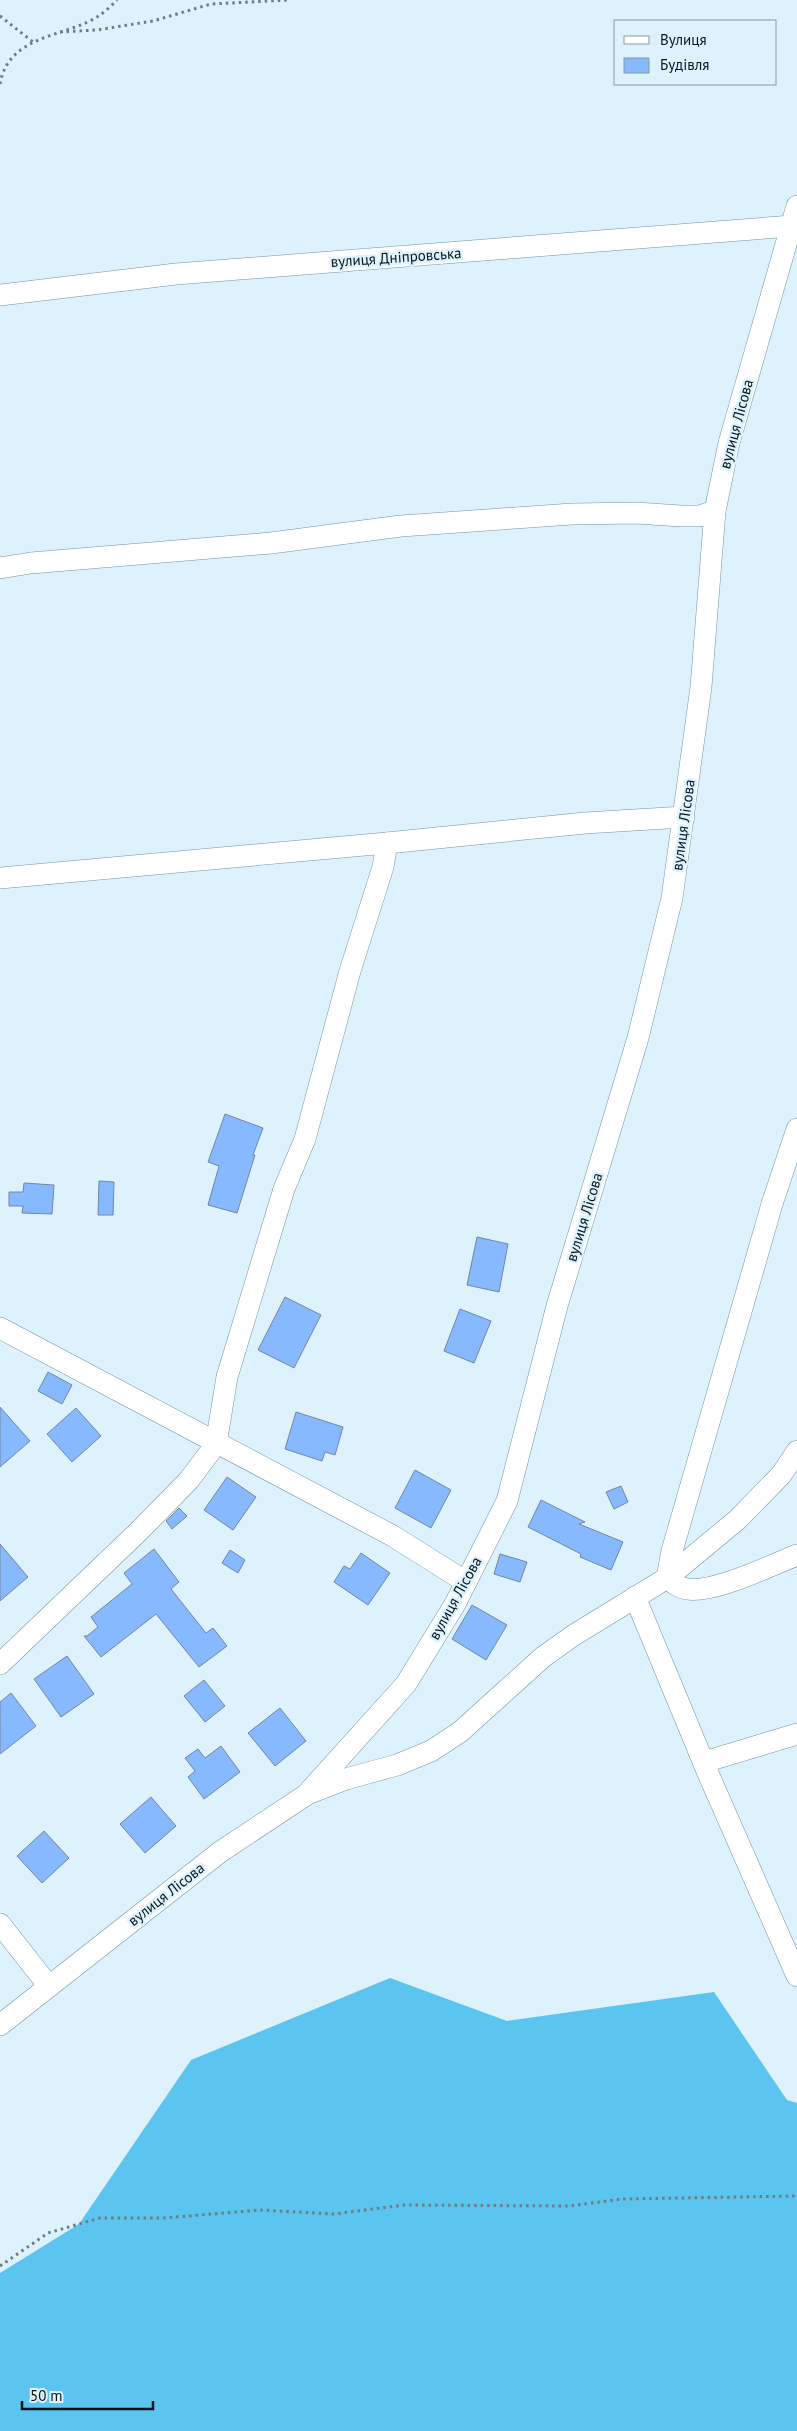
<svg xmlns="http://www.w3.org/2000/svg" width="797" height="2431" viewBox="0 0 797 2431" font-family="'PT Sans',sans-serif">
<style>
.forest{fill:#5bc5ef}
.building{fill:#86b9ff;stroke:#75879f}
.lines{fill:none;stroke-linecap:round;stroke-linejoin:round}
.minor-casing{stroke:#7394a3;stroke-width:22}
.path{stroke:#6c7d84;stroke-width:3;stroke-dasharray:2.5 4;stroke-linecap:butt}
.minor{stroke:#fff;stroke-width:21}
.labels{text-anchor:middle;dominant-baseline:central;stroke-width:5;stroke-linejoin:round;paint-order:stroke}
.street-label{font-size:15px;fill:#08151a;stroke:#ddf2fc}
</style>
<rect width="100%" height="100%" fill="#ddf2fc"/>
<polygon class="forest" points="390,1978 507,2021 714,1992 787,2100 797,2103 797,2431 0,2431 0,2273 79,2224 191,2060"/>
<g class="building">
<polygon points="225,1114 263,1128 253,1155 255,1155 237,1213 208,1205 219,1166 208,1162"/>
<polygon points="99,1181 114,1182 113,1215 98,1215"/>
<polygon points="24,1183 54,1185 52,1214 22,1213 23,1206 9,1206 9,1192 23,1192"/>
<polygon points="477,1237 508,1244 499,1292 467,1285"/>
<polygon points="285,1297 321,1315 294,1368 258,1350"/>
<polygon points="460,1309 491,1321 474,1363 444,1351"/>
<polygon points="48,1372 72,1385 62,1404 38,1391"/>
<polygon points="0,1407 30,1441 0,1467"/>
<polygon points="76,1408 101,1436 72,1462 47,1434"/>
<polygon points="296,1412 343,1427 335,1455 325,1452 322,1461 285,1449"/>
<polygon points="415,1470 451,1490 431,1528 395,1508"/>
<polygon points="227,1477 256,1497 233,1530 204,1510"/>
<polygon points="621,1486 628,1502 614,1509 606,1492"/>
<polygon points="541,1500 585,1522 579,1524 623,1542 611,1570 580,1557 581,1554 528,1527"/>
<polygon points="179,1508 187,1516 172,1529 166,1521"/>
<polygon points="0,1544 28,1577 0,1601"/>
<polygon points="154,1549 179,1582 171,1589 206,1633 213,1628 227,1646 199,1667 156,1614 101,1657 84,1636 87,1636 98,1627 91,1617 132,1584 124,1573"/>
<polygon points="230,1550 245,1560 238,1573 222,1563"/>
<polygon points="361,1553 390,1573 368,1605 334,1582 344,1566 350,1569"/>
<polygon points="500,1554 527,1562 520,1582 494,1574"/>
<polygon points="472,1605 507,1625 486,1660 452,1639"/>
<polygon points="67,1656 94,1694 61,1717 34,1679"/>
<polygon points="204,1680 225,1706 205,1722 184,1696"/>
<polygon points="11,1693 36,1726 0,1754 0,1702"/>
<polygon points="280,1708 306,1741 275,1766 248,1733"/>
<polygon points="221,1746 240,1772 204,1799 188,1777 195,1771 185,1758 198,1749 205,1758"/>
<polygon points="151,1797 176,1826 145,1853 120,1824"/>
<polygon points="44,1831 69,1858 42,1883 17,1856"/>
</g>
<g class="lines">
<defs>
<g id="minor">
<polyline points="0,295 176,274 792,226"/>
<polyline points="0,568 31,563 271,543 401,526 572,514 636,513 681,516 699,516 715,511"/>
<polyline points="0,878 387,843"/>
<path d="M797,1129L772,1204L672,1551L667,1578C673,1583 679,1588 687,1589C712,1594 772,1565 797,1555"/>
<polyline points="0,1328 393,1536 466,1582"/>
<polyline points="635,1597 707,1771 797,1976"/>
<polyline points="0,1664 138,1532 189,1480 216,1444 227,1377 284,1189 305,1139 350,971 383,867 387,843 585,823 684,817"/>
<polyline points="704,1762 797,1734"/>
<polyline points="310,1793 346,1779 397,1765 431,1751 460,1732 543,1657 574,1635 667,1578 737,1520 781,1475 797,1451"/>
<polyline points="0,1924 48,1985"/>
<polyline points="0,2025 220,1852 306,1795 406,1684 455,1604 507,1501 557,1306 638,1038 672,898 701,687 715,511 729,443 797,206"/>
</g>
</defs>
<use href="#minor" class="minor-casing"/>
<g class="path">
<polyline points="0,16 33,42"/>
<polyline points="60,32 97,30 153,21 211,4 288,0"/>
<path d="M0,84C9,33 67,38 100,15C106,11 112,5 117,0"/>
<polyline points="0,2266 48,2233 100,2218 164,2218 260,2210 334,2214 404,2205 569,2206 622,2199 797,2196"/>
</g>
<use href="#minor" class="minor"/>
</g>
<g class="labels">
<g class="street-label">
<text transform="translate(396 257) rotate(-4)">вулиця Дніпровська</text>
<text transform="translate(736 424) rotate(-75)">вулиця Лісова</text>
<text transform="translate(683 825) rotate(-82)">вулиця Лісова</text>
<text transform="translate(584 1217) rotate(-73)">вулиця Лісова</text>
<text transform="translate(455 1598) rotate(-61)">вулиця Лісова</text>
<text transform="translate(166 1894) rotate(-38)">вулиця Лісова</text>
</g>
</g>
<rect x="614" y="20" width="162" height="65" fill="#ddf2fc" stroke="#889aa2"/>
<rect x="624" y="36" width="25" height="8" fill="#ffffff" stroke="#889aa2"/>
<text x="660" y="45" font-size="15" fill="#08151a">Вулиця</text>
<rect x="624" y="58" width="25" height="15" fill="#86b9ff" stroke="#889aa2"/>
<text x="660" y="70" font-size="15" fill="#08151a">Будівля</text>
<path d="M22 2401v8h131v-8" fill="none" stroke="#08151a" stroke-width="2.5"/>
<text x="30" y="2401" font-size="15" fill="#08151a" stroke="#ddf2fc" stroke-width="4" paint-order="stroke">50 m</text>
</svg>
